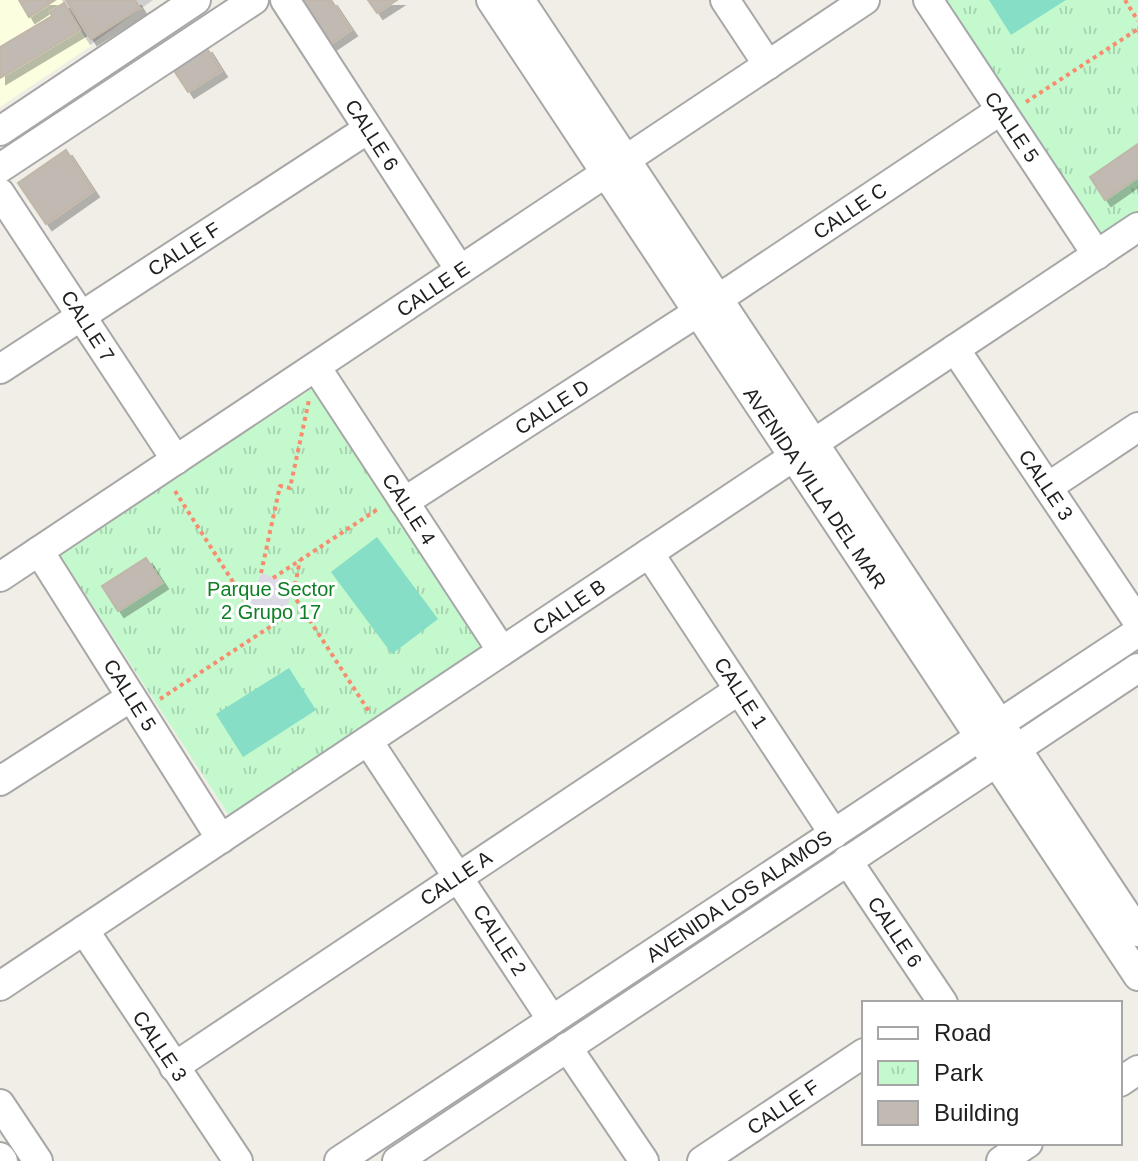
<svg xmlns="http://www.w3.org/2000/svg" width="1138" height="1161" viewBox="0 0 1138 1161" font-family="Helvetica,sans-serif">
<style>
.education{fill:#fbffe0}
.religious{fill:#cecece}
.park{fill:url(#park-tufts)}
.pitch{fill:#85dec5}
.plaza{fill:#dcdae6}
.building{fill:#c1bab2;stroke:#c2b6a8;stroke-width:2;filter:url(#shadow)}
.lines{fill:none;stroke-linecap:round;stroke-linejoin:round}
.minor-casing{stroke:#a7a7a7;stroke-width:32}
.path{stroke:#f88c6f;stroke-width:4;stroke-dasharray:4 4;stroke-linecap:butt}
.minor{stroke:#fff;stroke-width:28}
.labels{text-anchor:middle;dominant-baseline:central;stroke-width:6;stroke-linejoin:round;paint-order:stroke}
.street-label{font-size:20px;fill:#202020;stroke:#fff}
.park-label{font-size:20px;fill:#0d7e23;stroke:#fff}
</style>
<defs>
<pattern id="park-tufts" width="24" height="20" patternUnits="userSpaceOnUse" patternTransform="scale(2)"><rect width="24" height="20" fill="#c4f9ce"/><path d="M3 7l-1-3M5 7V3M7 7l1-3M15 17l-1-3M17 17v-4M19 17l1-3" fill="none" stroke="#a8d5b1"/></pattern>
<filter id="shadow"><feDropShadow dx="6" dy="6" stdDeviation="0" flood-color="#0004"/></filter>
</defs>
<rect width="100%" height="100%" fill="#f0eee6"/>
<polygon class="education" points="0,0 62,0 91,46 0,107"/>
<polygon class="religious" points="62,0 153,0 90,45"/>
<g class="park">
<polygon points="945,0 1138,0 1138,212 1099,238"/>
<polygon points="314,387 484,647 231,818 59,554"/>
</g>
<g class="pitch">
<polygon points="989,0 1066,0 1011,35"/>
<polygon points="377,537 438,619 392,654 331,572"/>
<polygon points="289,668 316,710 243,757 216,714"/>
</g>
<polygon class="plaza" points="261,573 295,585 282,619 249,607"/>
<g class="building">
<polygon points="19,0 55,0 29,17"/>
<polygon points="66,0 135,0 140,8 91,39"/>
<polygon points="302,0 331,0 351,30 330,44"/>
<polygon points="368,0 397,0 377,13"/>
<polygon points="64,3 80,30 0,78 0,47 52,16 50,12"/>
<polygon points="206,47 221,71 188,92 173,69"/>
<polygon points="1138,144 1138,177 1105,200 1090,177"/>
<polygon points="66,150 93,191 46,224 18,183"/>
<polygon points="146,558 162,583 118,611 102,586"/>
</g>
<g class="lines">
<defs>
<g id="minor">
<polyline points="285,0 460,270"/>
<polyline points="491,0 1138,976"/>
<polyline points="520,0 1138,932"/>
<polyline points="725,0 768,65"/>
<polyline points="928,0 1097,255"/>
<polyline points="0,131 196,0"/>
<polyline points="0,168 254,0"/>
<polyline points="0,193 176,460"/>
<polyline points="955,349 1138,622"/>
<polyline points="316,367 502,651"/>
<polyline points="0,369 368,129"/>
<polyline points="1048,487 1138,427"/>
<polyline points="404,502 718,299 1001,110"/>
<polyline points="39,551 221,839"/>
<polyline points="649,553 834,834"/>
<polyline points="0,577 865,0"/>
<polyline points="368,741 552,1020"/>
<polyline points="0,781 131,697"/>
<polyline points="847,860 943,1003"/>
<polyline points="84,930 238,1161"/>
<polyline points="0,986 1138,227"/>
<polyline points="567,1047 644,1161"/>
<polyline points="174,1067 739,690"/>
<polyline points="1120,1082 1138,1070"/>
<polyline points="0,1104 38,1161"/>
<polyline points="0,1157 3,1161"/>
<polyline points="339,1161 1138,632"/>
<polyline points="397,1161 1138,668"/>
<polyline points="702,1161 864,1053"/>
<polyline points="1001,1161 1028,1143"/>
</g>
</defs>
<use href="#minor" class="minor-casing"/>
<g class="path">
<polyline points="1125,0 1138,21"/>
<polyline points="1026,102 1138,29"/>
<polyline points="175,491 249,607"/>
<polyline points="261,573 280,486 290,488 309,400"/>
<polyline points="273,578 378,509"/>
<polyline points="295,585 300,560"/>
<polyline points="292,593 370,713"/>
<polyline points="160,699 282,619"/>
</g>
<use href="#minor" class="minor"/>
</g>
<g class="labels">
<g class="street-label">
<text transform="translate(1012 127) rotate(56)">CALLE 5</text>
<text transform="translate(372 135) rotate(57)">CALLE 6</text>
<text transform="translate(850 211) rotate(-34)">CALLE C</text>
<text transform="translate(184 249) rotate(-33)">CALLE F</text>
<text transform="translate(433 289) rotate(-34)">CALLE E</text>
<text transform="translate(88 326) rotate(57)">CALLE 7</text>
<text transform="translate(552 407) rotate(-33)">CALLE D</text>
<text transform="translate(1046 485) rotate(56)">CALLE 3</text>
<text transform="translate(815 488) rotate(56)">AVENIDA VILLA DEL MAR</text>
<text transform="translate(409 509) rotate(57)">CALLE 4</text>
<text transform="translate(569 607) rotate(-34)">CALLE B</text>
<text transform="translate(741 693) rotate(57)">CALLE 1</text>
<text transform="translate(130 695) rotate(58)">CALLE 5</text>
<text transform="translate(456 878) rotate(-34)">CALLE A</text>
<text transform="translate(739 896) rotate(-34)">AVENIDA LOS ALAMOS</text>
<text transform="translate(895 932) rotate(56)">CALLE 6</text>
<text transform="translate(500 940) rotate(57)">CALLE 2</text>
<text transform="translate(160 1046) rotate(56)">CALLE 3</text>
<text transform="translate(783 1107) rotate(-34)">CALLE F</text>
</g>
<g class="park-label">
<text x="271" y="589">Parque Sector<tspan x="271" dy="23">2 Grupo 17</tspan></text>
</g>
</g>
<rect x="862" y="1001" width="260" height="144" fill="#ffffff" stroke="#a6a6a6" stroke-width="2"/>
<rect x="878" y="1027" width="40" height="12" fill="#ffffff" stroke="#a6a6a6" stroke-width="2"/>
<text x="934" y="1041" font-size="24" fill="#202020">Road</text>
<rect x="878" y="1061" width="40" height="24" fill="url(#park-tufts)" stroke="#a6a6a6" stroke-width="2"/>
<text x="934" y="1081" font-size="24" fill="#202020">Park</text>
<rect x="878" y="1101" width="40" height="24" fill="#c1bab2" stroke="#a6a6a6" stroke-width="2"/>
<text x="934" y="1121" font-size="24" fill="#202020">Building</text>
</svg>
